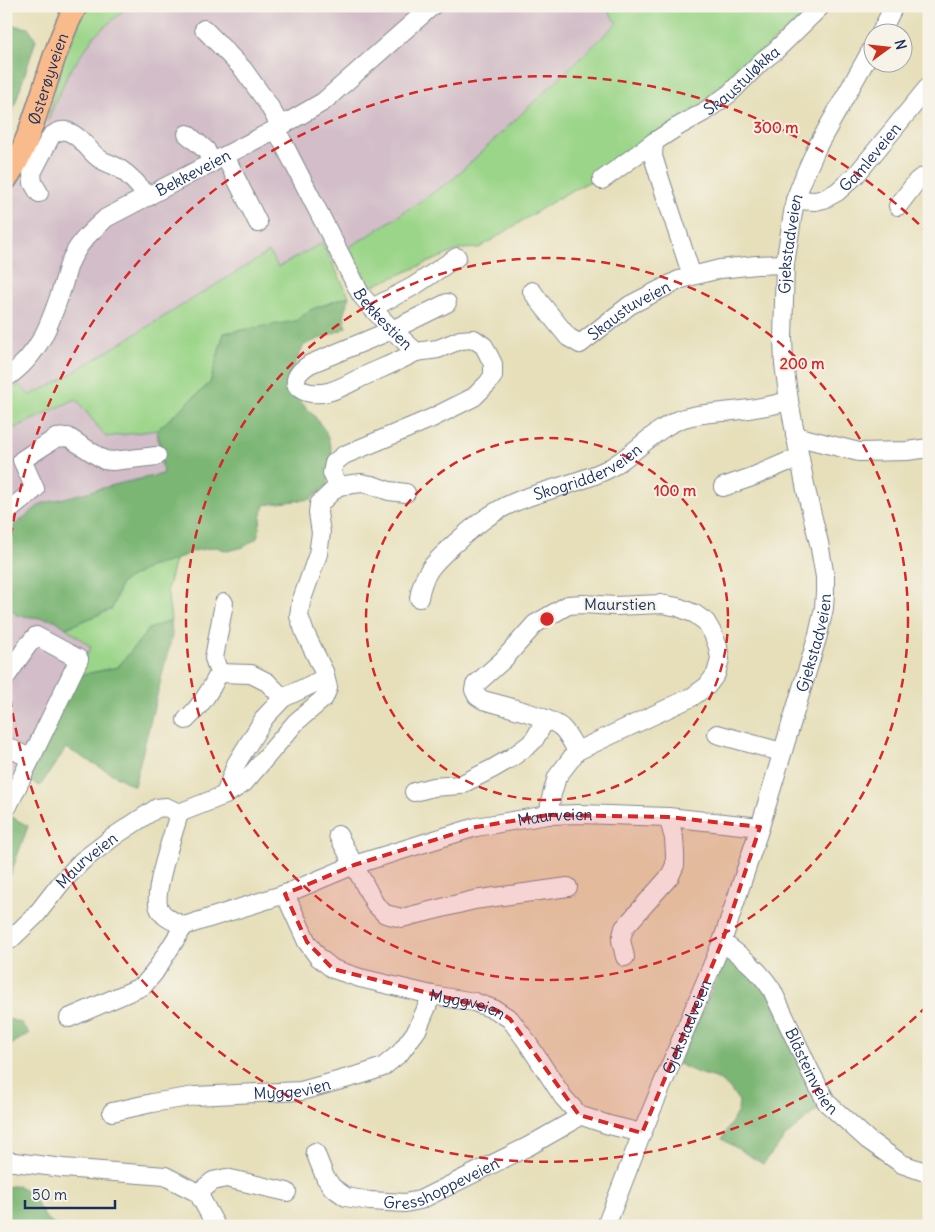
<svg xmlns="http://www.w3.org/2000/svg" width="935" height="1232" viewBox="0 0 935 1232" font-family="Delius,sans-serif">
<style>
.industrial{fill:#d2bdc8}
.green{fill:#9bd589;stroke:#5b8274}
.forest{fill:#7cb675;stroke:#4c726a}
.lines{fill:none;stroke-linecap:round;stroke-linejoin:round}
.minor-casing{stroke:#80878c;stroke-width:20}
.major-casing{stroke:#80878c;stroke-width:25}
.minor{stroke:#fff;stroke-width:18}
.major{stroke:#fabb8c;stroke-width:22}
.marked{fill:#d62828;fill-opacity:0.2;stroke:#d62828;stroke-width:4;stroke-dasharray:10 6;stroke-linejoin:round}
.ring{fill:none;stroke:#d62828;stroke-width:2.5;stroke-dasharray:9 6}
.labels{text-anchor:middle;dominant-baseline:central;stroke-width:4;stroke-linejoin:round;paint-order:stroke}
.street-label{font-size:16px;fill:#1b2f5e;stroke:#f7f3e8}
.centre{fill:#d62828;stroke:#f7f3e8;stroke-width:2.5}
.ring-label{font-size:15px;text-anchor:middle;font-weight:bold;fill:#d62828;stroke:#f7f3e8;stroke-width:4;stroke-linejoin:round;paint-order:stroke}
</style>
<rect width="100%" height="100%" fill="#f7f3e8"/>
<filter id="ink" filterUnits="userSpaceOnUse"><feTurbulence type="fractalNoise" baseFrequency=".02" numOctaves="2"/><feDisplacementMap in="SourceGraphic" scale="10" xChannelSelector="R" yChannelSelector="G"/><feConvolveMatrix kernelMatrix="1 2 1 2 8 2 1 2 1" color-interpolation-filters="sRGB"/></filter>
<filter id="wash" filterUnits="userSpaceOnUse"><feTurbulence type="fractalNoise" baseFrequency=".0096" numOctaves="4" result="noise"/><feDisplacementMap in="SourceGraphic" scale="20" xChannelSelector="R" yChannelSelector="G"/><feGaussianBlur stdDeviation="1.12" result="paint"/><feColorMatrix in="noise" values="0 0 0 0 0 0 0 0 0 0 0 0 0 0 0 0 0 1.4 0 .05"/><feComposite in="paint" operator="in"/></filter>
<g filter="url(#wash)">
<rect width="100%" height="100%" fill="#e6dfba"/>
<g class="industrial">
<polygon points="129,6 604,6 617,22 452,180 371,234 329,258 321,243 278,267 269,252 56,383 30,395 6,391 6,191 22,172 47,123 68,74 95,35"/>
<polygon points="76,399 106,437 157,430 163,474 122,483 41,504 6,532 6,432"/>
<polygon points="6,603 16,615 56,620 91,647 41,741 6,818"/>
</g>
<g class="green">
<polygon points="85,6 129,6 95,35 68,74 47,122 63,59"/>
<polygon points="604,6 815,6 737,72 648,152 565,194 479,248 460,249 370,287 349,247 371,234 452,180 617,23"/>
<polygon points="322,243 349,296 310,310 296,321 224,333 210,383 157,430 106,437 76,399 6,432 6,391 19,385 30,395 56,383 269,252 278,267"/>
<polygon points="175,560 167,589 171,620 149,629 118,667 76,676 91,647 66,628 112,609 121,583 149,567"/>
</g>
<g class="forest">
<polygon points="6,24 29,28 36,40 9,122 6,126"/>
<polygon points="349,296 344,313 346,328 304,345 289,376 291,389 297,398 315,417 326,432 332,451 329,474 327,486 311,499 264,505 257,538 244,547 228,551 216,547 193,551 175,560 149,567 121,583 112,609 66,628 55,620 16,615 6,603 6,532 41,504 122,483 163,474 157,430 210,383 224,333 296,321 310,310"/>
<polygon points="171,620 172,636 134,786 66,748 40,786 24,778 76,676 118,667 149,629"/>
<polygon points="8,815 28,826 6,887 6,818"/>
<polygon points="728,955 766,987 823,1105 787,1135 763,1164 722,1139 738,1111 739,1101 728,1087 716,1078 698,1073 678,1064"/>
<polygon points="6,1018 21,1023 29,1033 8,1047 6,1050"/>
<polygon points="18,1185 31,1195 47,1220 57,1226 6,1226 6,1187"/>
</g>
</g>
<g filter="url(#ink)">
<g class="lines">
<defs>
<g id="minor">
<polyline points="204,29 243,69 268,104 281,127"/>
<polyline points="881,32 894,6"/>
<path id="s1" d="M276,129L361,295C378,316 396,334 416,352L438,349L460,340L474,339L484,346L493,364V376L488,383L474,397L432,418L378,441L344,455L334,463L332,473L338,486L361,483L372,485L389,491L406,493"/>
<polyline points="187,134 206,150 212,163"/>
<polyline points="654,142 653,156 660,179 692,276"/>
<polyline points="225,156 258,223"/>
<path id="s2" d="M602,180L654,142L677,127L704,112L729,94L762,61L775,51L821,6"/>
<path d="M39,193L33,183L32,173L51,136C56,132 63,129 69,132C81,137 87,148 96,156C103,163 112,163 120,169C131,176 139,186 148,197"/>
<path id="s3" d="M795,200L815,201L824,199L837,192L856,175L929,86"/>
<polyline points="898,206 917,181 921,178 929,176"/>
<path id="s4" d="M532,291L539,301L568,337L580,344L630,305L679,280L692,276L720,269L756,265L785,264"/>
<polyline points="372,308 414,286 457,257"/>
<path d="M416,352C398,362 379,369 360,378C350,383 340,389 328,392C303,398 280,383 310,364L392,330L447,303"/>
<path id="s5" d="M6,378C40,355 51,322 63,285C66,275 68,264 73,256C81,240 93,230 106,218L276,129L323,102L432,6"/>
<polyline points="795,436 859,452 907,451 929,448"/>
<polyline points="723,487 752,477 787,462 800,461"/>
<polyline points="6,513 35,489 22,460 56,438 68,437 104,460 113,461 157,456"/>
<path id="s6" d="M419,598C423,572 434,563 453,545C472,528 491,512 515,502C545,489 579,484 608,469C635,455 654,428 684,418C700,413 716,413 733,411C752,409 770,406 789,401"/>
<polyline points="219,673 251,674 267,682 283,698"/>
<polyline points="6,677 28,645 36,636 79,659 8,806"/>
<path d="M186,720C200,707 211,690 219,673L214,658L224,603"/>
<polyline points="717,734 774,750"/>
<polyline points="6,746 31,759"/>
<polyline points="414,792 433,787 460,785 492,769 511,758 530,744 534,740 546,719"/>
<polyline points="225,795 236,764 265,717 283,698 321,680 323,677 324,672"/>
<path id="s7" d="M179,813C174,833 152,892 159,908C163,918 175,922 184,926L285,894L354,865L476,827L548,815L580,814L668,817L760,827"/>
<path d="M548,815L552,794L557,777L577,751L692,697L707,686L716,674L720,659L718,647L713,634L706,622L695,614L678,607L661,604L615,606L583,604L568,605L535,624L503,660L475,685L474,690L477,696L483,700C501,705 551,717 562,728C569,735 572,743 577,751"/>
<polyline points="338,835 375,904 385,914 402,918 474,900 568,887"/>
<path id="s8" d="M285,894L307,942L318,957L333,969L360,978L432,995L474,1002L496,1010L510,1019L525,1039L563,1097L579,1115L609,1125L642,1133"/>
<path id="s9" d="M10,940L36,915L61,883L82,861L116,835L157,808L166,807L179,813L225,795L244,783L296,722L324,698L328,688L324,672L305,633L299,616L301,602L318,554L321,533L318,513L319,504L338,486"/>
<path id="s10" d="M722,942C742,957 758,968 772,990L810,1071L827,1103L868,1140L902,1164L922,1171L929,1170"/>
<polyline points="625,957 621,940 624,928 670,876 675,865 675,854 674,838 668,817"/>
<polyline points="69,1018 143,986 154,973 184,926"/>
<path id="s11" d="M112,1112L152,1103L195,1096L301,1091L363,1074L383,1067L400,1053L417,1030L432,995"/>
<path id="s12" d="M315,1152L325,1177L332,1187L346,1197L370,1201L405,1203L420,1200L529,1146L571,1122L579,1115"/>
<polyline points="6,1161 63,1168 165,1176 198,1193 216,1226"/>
<polyline points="198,1193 213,1181 226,1178 287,1192"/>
<path id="s13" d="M606,1226L642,1133L722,942L760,827L818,635L824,608L825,592V577L819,543L806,490L789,401L784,364L783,338L785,264L795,200L805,174L818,145L872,49"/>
</g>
<g id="major">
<path id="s14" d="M6,179C14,167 21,155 26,141C44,97 53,48 76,6"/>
</g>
</defs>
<use href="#minor" class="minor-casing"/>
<use href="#major" class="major-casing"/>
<use href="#minor" class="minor"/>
<use href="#major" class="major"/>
</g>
</g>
<path class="marked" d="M548,815L668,817L760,827L722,942L642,1133L579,1115L510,1019L496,1010L333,969L307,942L285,894L354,865L476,827Z"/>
<g class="ring">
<circle cx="547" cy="619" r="181"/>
<circle cx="547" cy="619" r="361"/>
<path d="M927 1006A542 542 0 0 1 6 657M6 581A542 542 0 0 1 927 232"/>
</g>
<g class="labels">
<g class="street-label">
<text stroke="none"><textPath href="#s14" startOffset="109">Østerøyveien</textPath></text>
<text stroke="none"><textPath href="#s2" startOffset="172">Skaustuløkka</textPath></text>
<text stroke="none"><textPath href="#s3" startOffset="92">Gamleveien</textPath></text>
<text stroke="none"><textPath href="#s5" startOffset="291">Bekkeveien</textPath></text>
<text stroke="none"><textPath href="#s13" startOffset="1025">Gjekstadveien</textPath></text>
<text stroke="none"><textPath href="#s4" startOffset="132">Skaustuveien</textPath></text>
<text stroke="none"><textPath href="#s1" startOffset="219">Bekkestien</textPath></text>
<text stroke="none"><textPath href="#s6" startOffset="219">Skogridderveien</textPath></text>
<text x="620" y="604">Maurstien</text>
<text stroke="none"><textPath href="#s13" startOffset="620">Gjekstadveien</textPath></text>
<text stroke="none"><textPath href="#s7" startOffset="518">Maurveien</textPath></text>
<text stroke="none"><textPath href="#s9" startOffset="111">Maurveien</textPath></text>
<text stroke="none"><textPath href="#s8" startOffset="230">Myggveien</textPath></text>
<text stroke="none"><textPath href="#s13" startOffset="215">Gjekstadveien</textPath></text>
<text stroke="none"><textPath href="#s10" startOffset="160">Blåsteinveien</textPath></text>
<text stroke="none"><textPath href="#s11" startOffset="182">Myggevien</textPath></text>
<text stroke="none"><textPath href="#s12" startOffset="156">Gresshoppeveien</textPath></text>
</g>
</g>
<circle cx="547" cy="619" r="8" class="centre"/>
<g class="ring-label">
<text x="776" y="133">300 m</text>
<text x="802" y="369">200 m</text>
<text x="675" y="496">100 m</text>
</g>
<rect width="935" height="1232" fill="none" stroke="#f7f3e8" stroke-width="25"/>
<g transform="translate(888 48) rotate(75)"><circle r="24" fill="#f7f3e8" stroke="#9fa5b1"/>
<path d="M0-4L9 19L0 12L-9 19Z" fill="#c8321e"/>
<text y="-8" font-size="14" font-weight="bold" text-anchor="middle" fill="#1b2f5e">N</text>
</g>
<path d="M25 1200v8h90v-8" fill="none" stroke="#1b2f5e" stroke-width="2.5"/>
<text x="32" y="1200" font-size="15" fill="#1b2f5e" stroke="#f7f3e8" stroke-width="4" paint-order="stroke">50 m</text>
</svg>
